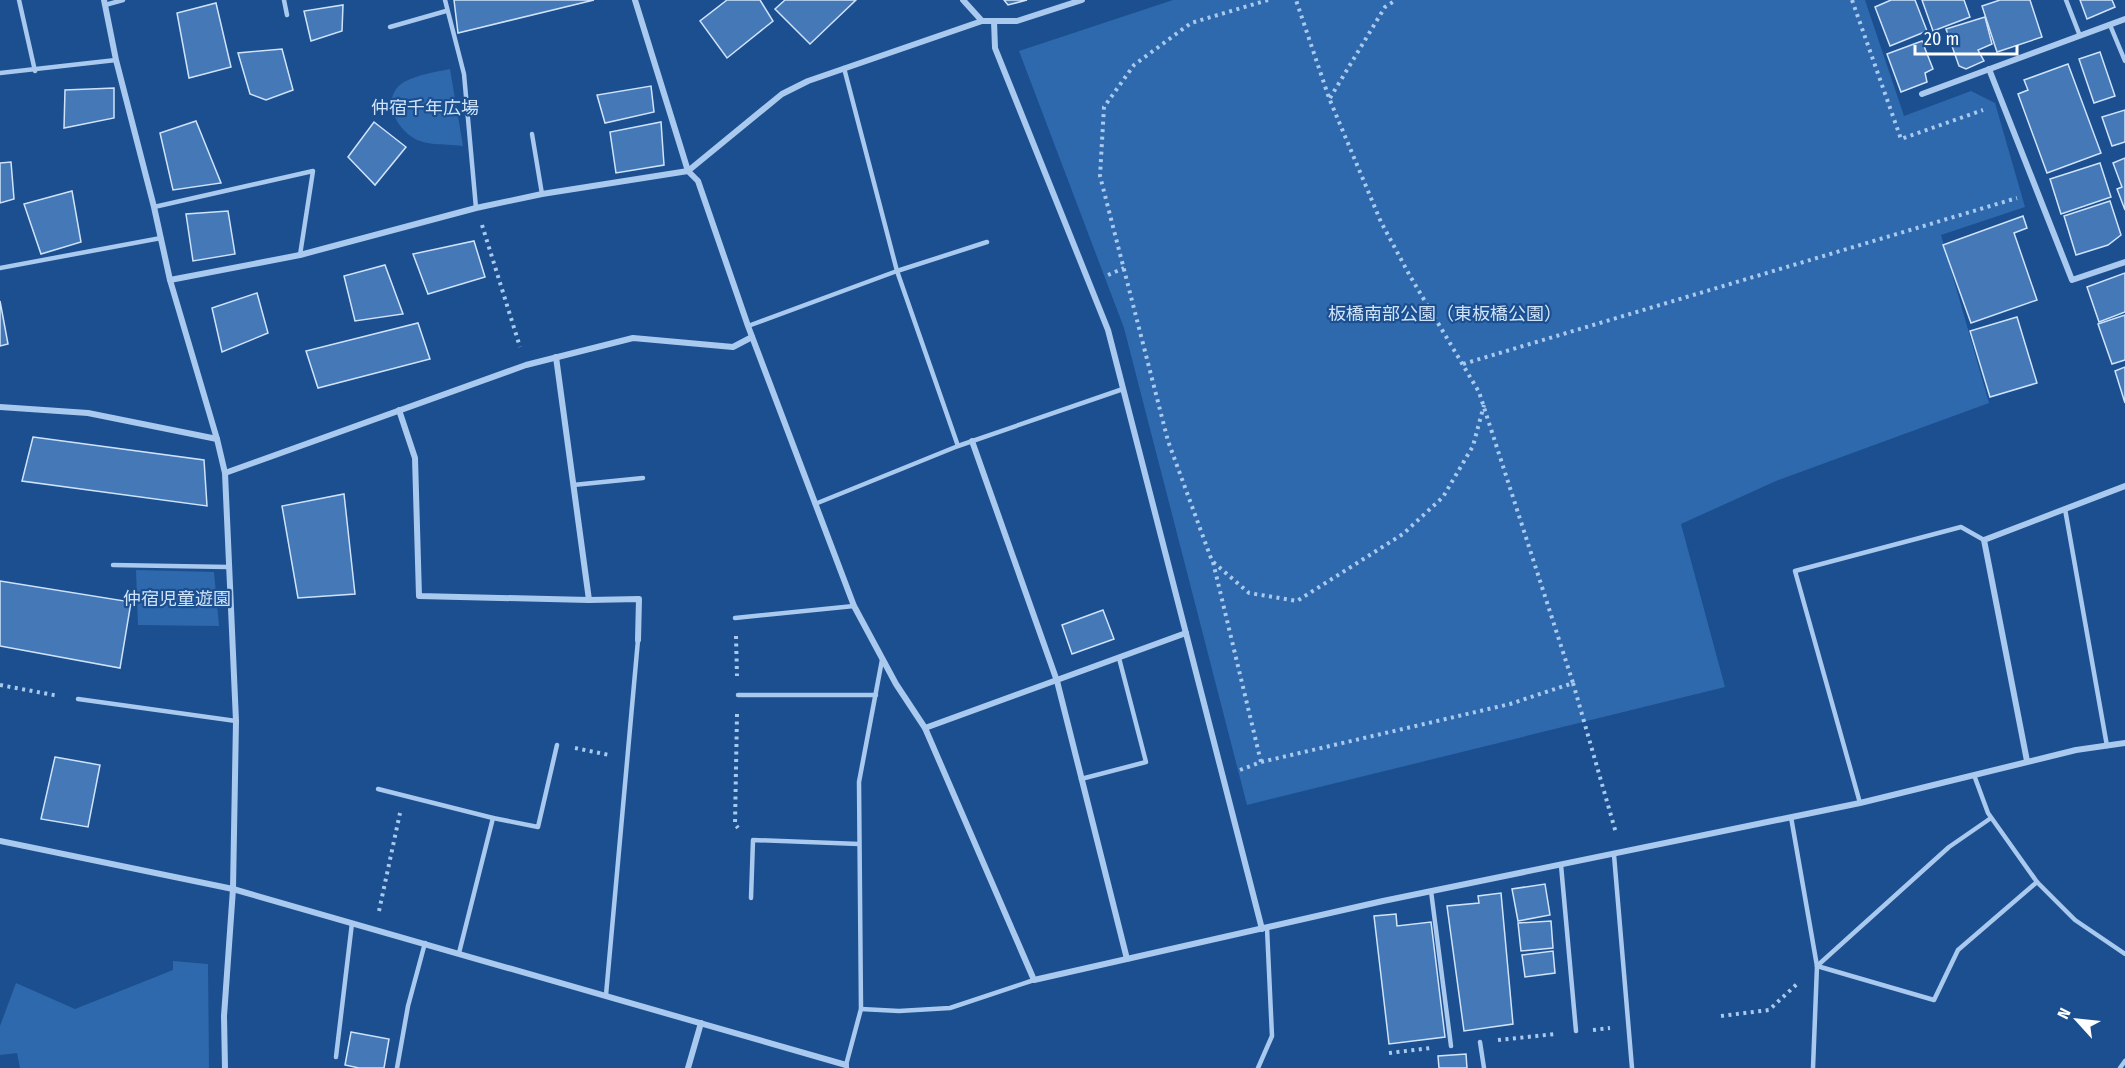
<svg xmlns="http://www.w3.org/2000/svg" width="2125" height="1068" viewBox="0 0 2125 1068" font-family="'Fira Sans Condensed','Noto Sans JP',sans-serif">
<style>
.green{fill:#2e69ad}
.building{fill:#4478b7;stroke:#cfe3fa;stroke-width:1.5}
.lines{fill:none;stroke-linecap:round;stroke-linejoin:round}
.path{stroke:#a9c9ee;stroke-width:4;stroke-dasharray:3 4.5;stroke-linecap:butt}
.lane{stroke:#a9c9ee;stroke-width:4.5}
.street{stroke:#a9c9ee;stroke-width:6}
.labels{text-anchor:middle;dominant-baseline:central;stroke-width:4.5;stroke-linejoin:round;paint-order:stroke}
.park-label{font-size:18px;fill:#cfe3fa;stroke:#1b4f8f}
</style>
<rect width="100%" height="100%" fill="#1b4f8f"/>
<g class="green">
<polygon points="1173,0 1865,0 1904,116 1971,91 1995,103 2025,207 1941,235 1989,403 1776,481 1681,524 1725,687 1247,805 1124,328 1019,51"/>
<path d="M450,69L463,146C450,144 433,146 420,141C398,133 378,98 404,82C417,75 435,72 450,69Z"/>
<polygon points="136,570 214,572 219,626 138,625"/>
<polygon points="173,961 208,964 209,1068 20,1068 17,1053 0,1055 0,1026 16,983 75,1009 173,970"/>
</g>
<g class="building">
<polygon points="454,0 594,0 458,33"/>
<polygon points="727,0 760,0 773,21 727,58 700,21"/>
<polygon points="785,0 856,0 810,44 775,9"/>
<polygon points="1004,0 1027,0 1008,5"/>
<polygon points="1891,0 1915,0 1927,31 1890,46 1875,7"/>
<polygon points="1922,0 1964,0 1970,17 1933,31"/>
<polygon points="2000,0 2030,0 2042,37 1997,52 1982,6"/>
<polygon points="2080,0 2112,0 2115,7 2087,19"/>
<polygon points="216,3 231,67 189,78 177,13"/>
<polygon points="343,5 342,31 311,41 304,11"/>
<polygon points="1985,17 1992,44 1978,50 1984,61 1966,69 1959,66 1946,29"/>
<polygon points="1922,41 1933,69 1925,73 1927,82 1901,92 1887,54"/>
<polygon points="282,49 293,90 266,100 250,94 238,53"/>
<polygon points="2100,52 2115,96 2094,103 2079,59"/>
<polygon points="2068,64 2101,153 2047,173 2018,94 2028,90 2024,80"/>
<polygon points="651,86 654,112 605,123 597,95"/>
<polygon points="114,88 114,118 64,128 65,90"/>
<polygon points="2125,110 2125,142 2112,146 2102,117"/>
<polygon points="196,121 221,183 173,190 160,133"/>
<polygon points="374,122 406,147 375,185 348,157"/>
<polygon points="661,122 664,165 616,173 610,132"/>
<polygon points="2125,158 2125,210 2117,189 2122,187 2113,163"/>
<polygon points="11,162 14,199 0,203 0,163"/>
<polygon points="2100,163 2111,197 2061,214 2050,179"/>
<polygon points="72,191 81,242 41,254 24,204"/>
<polygon points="2110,201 2121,235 2108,245 2076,255 2064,216"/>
<polygon points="228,211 235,254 193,261 186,214"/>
<polygon points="2023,216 2027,228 2014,233 2037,300 1971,323 1943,245"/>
<polygon points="474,241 485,277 428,294 413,254"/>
<polygon points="385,265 403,314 355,321 344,276"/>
<polygon points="2125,273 2125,312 2099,322 2087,287"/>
<polygon points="257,293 268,333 222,352 212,308"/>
<polygon points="0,301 8,344 0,346"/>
<polygon points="2125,315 2125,360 2112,364 2098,324"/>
<polygon points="2017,317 2037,383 1990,397 1970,331"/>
<polygon points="418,323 430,359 318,388 306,351"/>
<polygon points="2125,367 2125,403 2115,371"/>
<polygon points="33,437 204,460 207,506 22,481"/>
<polygon points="344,494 355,594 298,598 282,506"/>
<polygon points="0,581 131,602 120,668 0,646"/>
<polygon points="1103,610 1114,639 1072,654 1062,625"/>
<polygon points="55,757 100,765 88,827 41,819"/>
<polygon points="1545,884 1550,915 1518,921 1512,889"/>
<polygon points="1501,893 1513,1024 1464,1031 1447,906 1479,903 1478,896"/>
<polygon points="1396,914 1397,926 1431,922 1445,1037 1389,1044 1374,916"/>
<polygon points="1551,921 1553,948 1521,951 1518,923"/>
<polygon points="1553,951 1555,973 1525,977 1522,955"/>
<polygon points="351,1032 389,1039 384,1068 359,1068 345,1065"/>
<polygon points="1466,1054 1467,1068 1439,1068 1438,1056"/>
</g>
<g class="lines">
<g class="path">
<polyline points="1268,0 1191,23 1134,65 1104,107 1100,176 1168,441 1212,561 1249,593 1297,601 1403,534 1443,497 1473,446 1484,405"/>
<polyline points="1852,0 1901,139 1983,110"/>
<polyline points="1330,98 1385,7 1396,0"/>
<polyline points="482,225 520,347"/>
<polyline points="1108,275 1124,268"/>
<polyline points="1463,364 2017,198"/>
<polyline points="1213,562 1261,762"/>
<polyline points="736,636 737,676"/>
<polyline points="1573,683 1616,833"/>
<polyline points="0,685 59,696"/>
<polyline points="737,714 735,824 738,828"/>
<polyline points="575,748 609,755"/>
<polyline points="1240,770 1261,762 1510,704 1573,683 1479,392 1410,276 1381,222 1329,98 1296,0"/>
<polyline points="379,911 400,813"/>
<polyline points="1721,1016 1769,1010 1797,984"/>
<polyline points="1593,1030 1610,1028"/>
<polyline points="1498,1040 1556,1034"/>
<polyline points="1389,1053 1431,1048"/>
</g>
<g class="lane">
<polyline points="19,0 35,71"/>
<polyline points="284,0 287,15"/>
<polyline points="445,0 464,74 476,208"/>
<polyline points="2066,0 2080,36"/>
<polyline points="105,5 123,0"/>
<polyline points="2110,25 2125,61"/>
<polyline points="390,27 446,11"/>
<polyline points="844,68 897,271 958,446"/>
<polyline points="0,73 116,60"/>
<polyline points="532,134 542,194"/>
<polyline points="154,207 313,171 300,255"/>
<polyline points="0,268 161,238"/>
<polyline points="748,326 897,271 987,242"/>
<polyline points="573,485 643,478"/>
<polyline points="815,504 958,446 1123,389"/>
<polyline points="2065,509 2107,746"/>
<polyline points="113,565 228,567"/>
<polyline points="735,618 854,606"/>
<polyline points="738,695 876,695"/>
<polyline points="78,699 236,721"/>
<polyline points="1974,775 1988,813 2037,882"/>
<polyline points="1081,779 1146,762 1119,658"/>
<polyline points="378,789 493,818 459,953"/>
<polyline points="1860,803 1795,571 1961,527 1984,540"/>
<polyline points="1791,817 1817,966 1813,1068"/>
<polyline points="493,818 538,827 557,745"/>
<polyline points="1614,855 1632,1068"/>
<polyline points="1561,865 1576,1031"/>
<polyline points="1431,891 1451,1046"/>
<polyline points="751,898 753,840 859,844"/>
<polyline points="1817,966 1934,1000 1958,950 2037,882 2075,920 2125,954"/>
<polyline points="1817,966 1949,847 1991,818"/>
<polyline points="606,995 638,640"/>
<polyline points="861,1009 899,1011 950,1008 1034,980"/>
<polyline points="1480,1042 1484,1068"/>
<polyline points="336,1057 352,923"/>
<polyline points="397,1068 408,1006 425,943"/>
<polyline points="847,1068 846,1065 861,1009 859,782 882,660"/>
<polyline points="1258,1068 1272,1036 1267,928"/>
<polyline points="2120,1068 2125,1061"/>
</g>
<g class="street">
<polyline points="104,0 116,60 154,207 170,280 217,439 225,473 236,721 233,889 224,1016 225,1068"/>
<polyline points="635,0 688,171 698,181 748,326 854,606 896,684 925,728 1034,980 1383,901 1860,803 2076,750 2125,743"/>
<polyline points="963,0 982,21 1017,21 1082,0"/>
<polyline points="994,21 995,48 1108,330 1262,929"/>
<polyline points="1989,69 2072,280 2125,262"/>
<polyline points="1922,94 2125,19"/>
<polyline points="170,280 300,255 476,208 542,194 688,171 782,94 808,81 982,21"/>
<polyline points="0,407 88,413 217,439"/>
<polyline points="399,410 415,458 419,596 589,600 556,357"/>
<polyline points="972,441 1057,681 1127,959"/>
<polyline points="225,473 526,365 633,338 733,347 752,337"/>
<polyline points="589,600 639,599 638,640"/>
<polyline points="925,728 1186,633"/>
<polyline points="2027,761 1984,540 2125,486"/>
<polyline points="0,841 233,889 846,1065"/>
<polyline points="688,1068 701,1023"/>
</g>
</g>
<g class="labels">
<g class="park-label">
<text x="425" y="108">仲宿千年広場</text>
<text x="1445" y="314">板橋南部公園（東板橋公園）</text>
<text x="177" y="599">仲宿児童遊園</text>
</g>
</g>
<g transform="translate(2077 1020) rotate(297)" stroke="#1b4f8f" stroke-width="4.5" paint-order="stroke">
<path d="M0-4.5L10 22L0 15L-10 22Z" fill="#ffffff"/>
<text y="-9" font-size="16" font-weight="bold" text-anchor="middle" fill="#ffffff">N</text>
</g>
<path d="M1915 45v9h102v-9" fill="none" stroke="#ffffff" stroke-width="3"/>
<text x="1924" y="45" font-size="18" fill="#ffffff" stroke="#1b4f8f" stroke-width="4.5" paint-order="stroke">20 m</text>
</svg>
